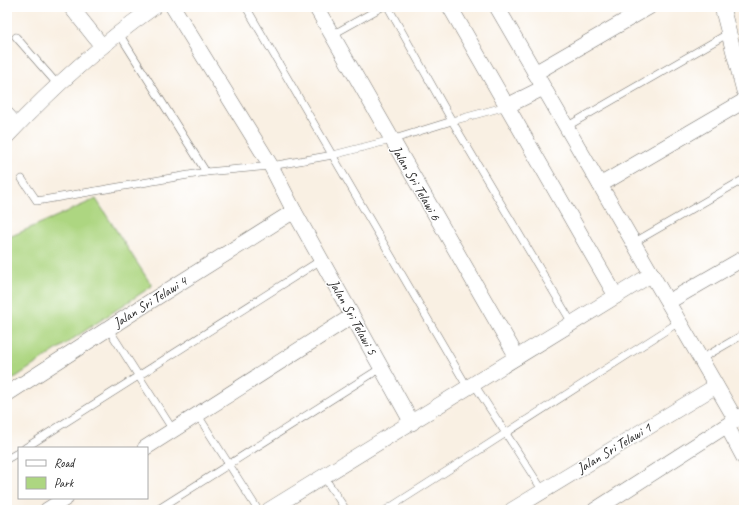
<svg xmlns="http://www.w3.org/2000/svg" width="751" height="517" viewBox="0 0 751 517" font-family="Caveat,sans-serif">
<style>
.green{fill:#add681;stroke:#6c8056}
.lines{fill:none;stroke-linecap:round;stroke-linejoin:round}
.service-casing{stroke:#73706b;stroke-width:8}
.minor-casing{stroke:#73706b;stroke-width:16}
.service{stroke:#fff;stroke-width:7}
.minor{stroke:#fff;stroke-width:15}
.labels{text-anchor:middle;dominant-baseline:central;stroke-width:3;stroke-linejoin:round;paint-order:stroke}
.street-label{font-size:14px;fill:#2b2b2b;stroke:#fff}
</style>
<rect width="100%" height="100%" fill="#fff"/>
<filter id="ink" filterUnits="userSpaceOnUse"><feTurbulence type="fractalNoise" baseFrequency=".025" numOctaves="2"/><feDisplacementMap in="SourceGraphic" scale="8" xChannelSelector="R" yChannelSelector="G"/><feConvolveMatrix kernelMatrix="1 2 1 2 8 2 1 2 1" color-interpolation-filters="sRGB"/></filter>
<filter id="wash" filterUnits="userSpaceOnUse"><feTurbulence type="fractalNoise" baseFrequency=".012" numOctaves="4" result="noise"/><feDisplacementMap in="SourceGraphic" scale="16" xChannelSelector="R" yChannelSelector="G"/><feGaussianBlur stdDeviation="0.9" result="paint"/><feColorMatrix in="noise" values="0 0 0 0 0 0 0 0 0 0 0 0 0 0 0 0 0 1.4 0 .05"/><feComposite in="paint" operator="in"/></filter>
<g filter="url(#wash)">
<rect width="100%" height="100%" fill="#f9f0e3"/>
<polygon class="green" points="96,199 152,286 10,381 7,375 7,238"/>
</g>
<g filter="url(#ink)">
<g class="lines">
<defs>
<g id="service">
<polyline points="246,7 468,388"/>
<polyline points="388,7 452,121 572,323"/>
<polyline points="118,32 206,172"/>
<polyline points="332,35 382,7"/>
<polyline points="16,37 58,85"/>
<polyline points="566,127 729,33"/>
<polyline points="22,179 37,201 206,172 271,166 333,155 391,140 452,121 507,106"/>
<polyline points="633,243 744,179"/>
<polyline points="108,328 173,430"/>
<polyline points="701,359 744,334"/>
<polyline points="474,384 543,491"/>
<polyline points="197,414 258,510"/>
<polyline points="25,448 321,260"/>
<polyline points="7,459 19,452"/>
<polyline points="324,477 346,510"/>
<polyline points="157,510 381,368"/>
<polyline points="386,510 679,322"/>
</g>
<g id="minor">
<polyline points="71,7 102,46"/>
<polyline points="173,7 271,166 294,211 412,423"/>
<polyline points="316,7 517,357"/>
<polyline points="450,7 616,296"/>
<polyline points="497,7 736,420"/>
<polyline points="722,7 744,91"/>
<polyline points="535,73 649,7"/>
<polyline points="507,106 543,88"/>
<polyline points="7,115 16,125"/>
<path d="M7,136C52,88 100,45 154,7"/>
<polyline points="600,185 744,101"/>
<polyline points="668,302 744,258"/>
<polyline points="7,394 151,301 294,211"/>
<polyline points="727,426 744,458"/>
<polyline points="145,448 352,316"/>
<polyline points="47,510 66,498"/>
<polyline points="269,510 652,274"/>
<polyline points="512,510 716,386"/>
<polyline points="595,510 743,415"/>
</g>
</defs>
<use href="#service" class="service-casing"/>
<use href="#minor" class="minor-casing"/>
<use href="#service" class="service"/>
<use href="#minor" class="minor"/>
</g>
</g>
<g class="labels">
<g class="street-label">
<text transform="translate(416 183) rotate(60)">Jalan Sri Telawi 6</text>
<text transform="translate(150 302) rotate(-32)">Jalan Sri Telawi 4</text>
<text transform="translate(353 317) rotate(61)">Jalan Sri Telawi 5</text>
<text transform="translate(614 448) rotate(-31)">Jalan Sri Telawi 1</text>
</g>
</g>
<rect width="751" height="517" fill="none" stroke="#fff" stroke-width="24"/>
<rect x="18" y="447" width="130" height="52" fill="#ffffff" stroke="#aaaaaa"/>
<rect x="26" y="460" width="20" height="6" fill="#ffffff" stroke="#aaaaaa"/>
<text x="54" y="467" font-size="12" fill="#2b2b2b">Road</text>
<rect x="26" y="477" width="20" height="12" fill="#add681" stroke="#aaaaaa"/>
<text x="54" y="487" font-size="12" fill="#2b2b2b">Park</text>
</svg>
